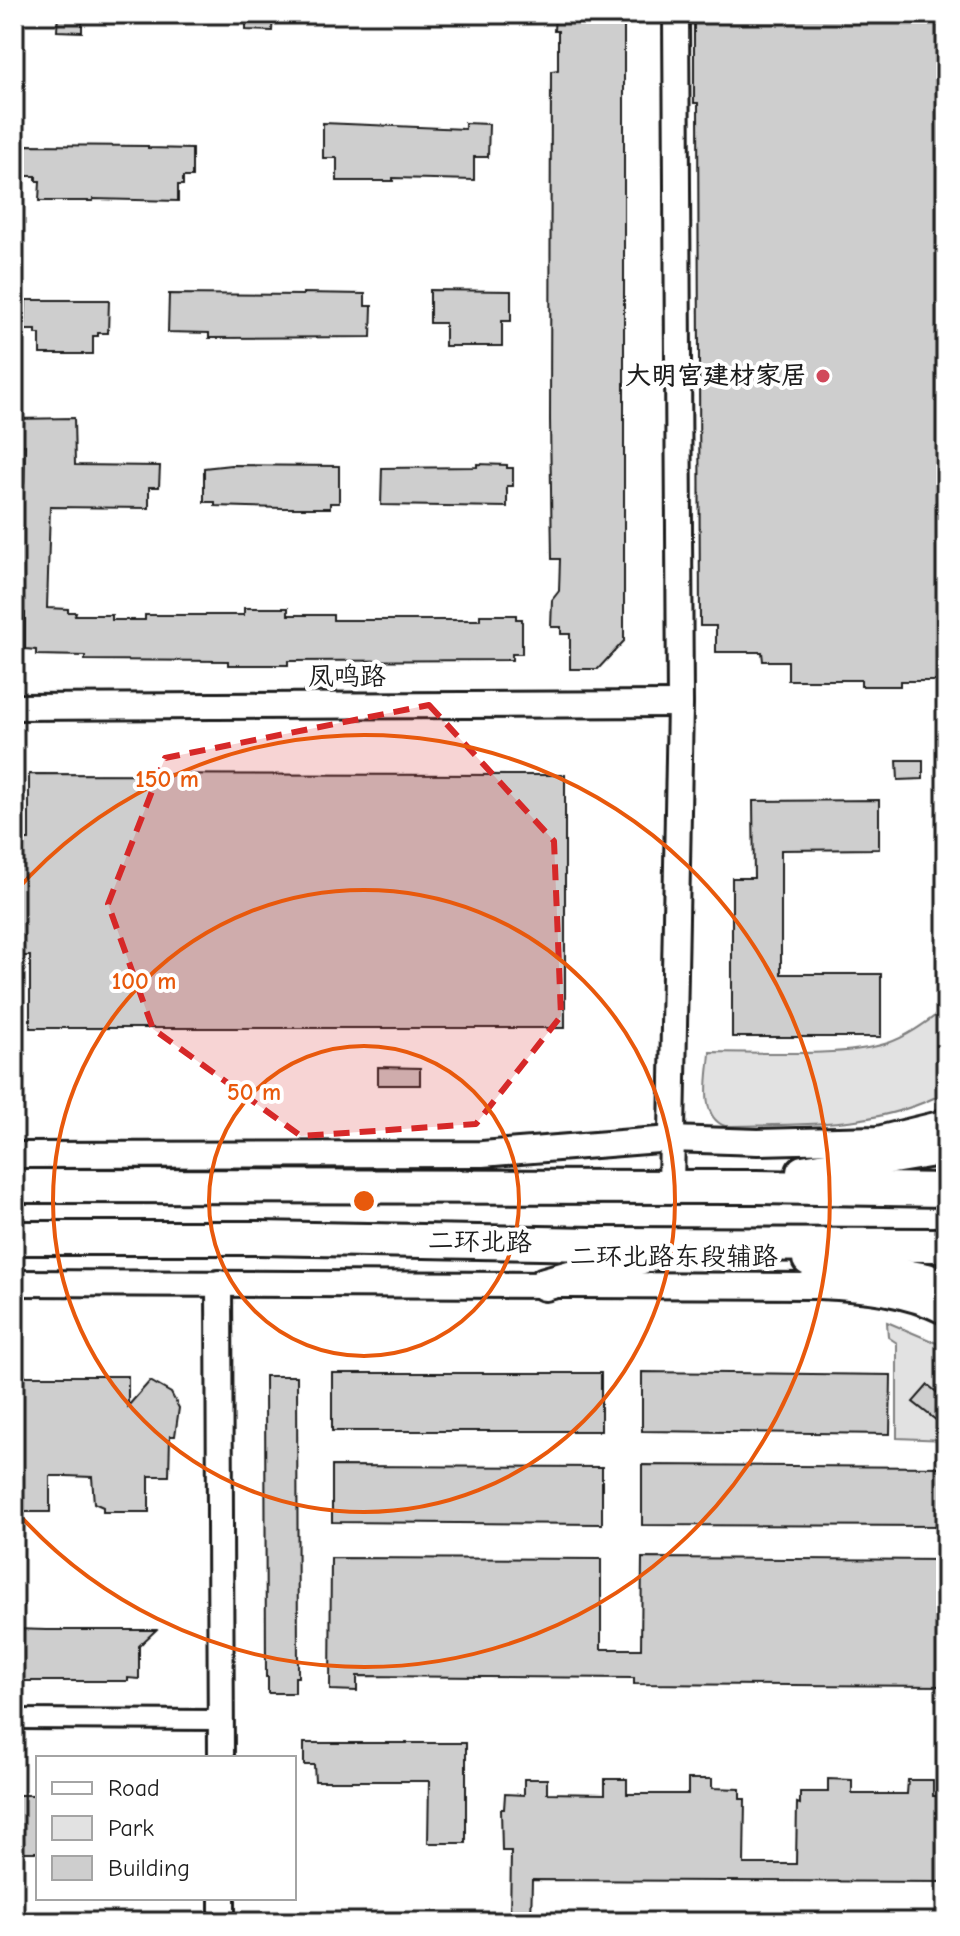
<svg xmlns="http://www.w3.org/2000/svg" width="960" height="1936" viewBox="0 0 960 1936" font-family="'Comic Neue','LXGW WenKai TC',sans-serif">
<style>
.green{fill:#e2e2e2;stroke:#7f7f7f;stroke-width:2}
.building{fill:#cecece;stroke:#1c1c1c;stroke-width:2}
.lines{fill:none;stroke-linecap:round;stroke-linejoin:round}
.street-casing{stroke:#1c1c1c;stroke-width:24}
.secondary-casing{stroke:#1c1c1c;stroke-width:30}
.highway-casing{stroke:#1c1c1c;stroke-width:38}
.street{stroke:#fff;stroke-width:18}
.secondary{stroke:#fff;stroke-width:24}
.highway{stroke:#fff;stroke-width:32}
.marked{fill:#d62828;fill-opacity:0.2;stroke:#d62828;stroke-width:6;stroke-dasharray:16 10;stroke-linejoin:round}
.ring{fill:none;stroke:#e8590c;stroke-width:4}
.poi-dot{fill:#d1495b;stroke:#fff;stroke-width:3}
.labels{text-anchor:middle;dominant-baseline:central;stroke-width:8;stroke-linejoin:round;paint-order:stroke}
.poi-label{font-size:26px;font-weight:bold;fill:#1c1c1c;stroke:#fff;text-anchor:end}
.street-label{font-size:26px;fill:#1c1c1c;stroke:#fff}
.centre{fill:#e8590c;stroke:#fff;stroke-width:4}
.ring-label{font-size:24px;text-anchor:middle;font-weight:bold;fill:#e8590c;stroke:#fff;stroke-width:8;stroke-linejoin:round;paint-order:stroke}
</style>
<rect width="100%" height="100%" fill="#fff"/>
<filter id="ink" filterUnits="userSpaceOnUse"><feTurbulence type="fractalNoise" baseFrequency=".0125" numOctaves="2"/><feDisplacementMap in="SourceGraphic" scale="16" xChannelSelector="R" yChannelSelector="G"/><feConvolveMatrix kernelMatrix="1 2 1 2 8 2 1 2 1" color-interpolation-filters="sRGB"/></filter>
<g filter="url(#ink)">
<g class="green">
<path d="M946,1008V1092C877,1129 801,1124 725,1126C698,1116 709,1075 710,1052C761,1052 842,1058 888,1043C909,1036 928,1021 946,1008Z"/>
<polygon points="887,1322 946,1347 946,1440 897,1438 897,1343 888,1337"/>
</g>
<g class="building">
<polygon points="58,14 82,14 82,32 57,31"/>
<polygon points="246,14 273,14 272,31 246,30"/>
<polygon points="555,14 624,14 624,641 598,669 570,669 570,634 561,634 561,627 551,627 552,600 559,591 560,559 552,559 550,420 551,71 558,70 558,31 554,31"/>
<polygon points="694,14 946,14 946,681 900,681 900,686 861,686 861,680 788,680 788,661 763,661 762,652 716,652 716,626 700,626 698,103 694,103"/>
<polygon points="323,123 465,129 465,123 489,124 488,157 474,157 474,180 393,178 393,181 337,181 337,158 323,158"/>
<polygon points="26,145 148,146 148,148 192,149 192,177 183,177 183,185 178,185 178,201 93,199 93,201 39,201 40,181 36,181 36,176 26,176"/>
<polygon points="430,290 511,291 511,321 502,321 502,346 445,346 445,323 430,323"/>
<polygon points="303,293 365,294 365,306 372,306 371,337 209,338 209,333 168,332 169,294 303,295"/>
<polygon points="26,300 109,300 108,333 98,333 98,336 93,336 93,354 40,354 40,334 36,334 36,330 25,330"/>
<polygon points="74,418 75,465 160,466 159,487 149,487 149,508 50,507 47,608 68,609 68,612 76,612 75,615 112,615 112,620 145,620 145,615 244,615 244,608 288,608 288,615 333,615 333,620 480,620 480,615 516,615 516,619 522,619 522,654 512,654 512,660 288,661 288,665 228,665 228,661 85,660 85,656 36,655 36,650 25,649 25,613 14,612 14,483 24,483 25,445 14,445 14,419"/>
<polygon points="477,464 507,465 507,468 513,468 513,486 507,486 507,507 381,505 382,468 477,467"/>
<polygon points="231,465 339,466 339,503 330,503 330,508 283,508 215,506 215,502 204,502 204,468"/>
<polygon points="897,760 923,760 923,779 898,780"/>
<polygon points="29,774 565,775 565,1028 30,1028 30,956 14,956 14,840 29,840"/>
<polygon points="879,800 879,849 781,850 781,974 881,974 881,1037 732,1037 732,878 754,878 753,801"/>
<polygon points="378,1067 420,1068 420,1085 378,1085"/>
<polygon points="642,1372 891,1375 890,1434 642,1431"/>
<rect x="332" y="1373" width="269" height="58"/>
<polygon points="14,1376 128,1376 128,1406 150,1381 171,1393 179,1408 175,1436 170,1436 169,1476 149,1476 149,1512 103,1512 103,1507 94,1503 92,1477 66,1476 50,1476 50,1512 14,1512"/>
<polygon points="265,1376 297,1376 298,1677 295,1677 295,1693 268,1693 268,1677 266,1677"/>
<polygon points="928,1385 946,1400 946,1428 913,1402"/>
<polygon points="642,1465 946,1467 946,1526 642,1525"/>
<polygon points="332,1466 602,1467 602,1524 332,1522"/>
<polygon points="331,1558 601,1559 601,1649 641,1649 642,1558 946,1560 946,1686 634,1684 634,1678 357,1676 357,1691 330,1690"/>
<polygon points="14,1629 46,1630 156,1630 139,1646 139,1679 128,1678 128,1681 14,1681"/>
<polygon points="304,1743 466,1743 466,1843 428,1843 429,1781 315,1781 314,1765 304,1765"/>
<polygon points="524,1779 547,1779 547,1793 605,1794 605,1779 627,1779 627,1794 688,1794 688,1779 712,1779 712,1788 740,1789 740,1799 745,1799 744,1864 796,1864 797,1803 800,1804 800,1792 828,1792 828,1779 852,1780 852,1794 907,1794 908,1780 933,1780 933,1796 946,1796 946,1882 532,1880 531,1922 510,1922 511,1851 502,1851 501,1809 504,1809 505,1794 524,1795"/>
<rect x="14" y="1795" width="24" height="57"/>
</g>
<g class="lines">
<defs>
<polyline id="street" points="14,1719 221,1720"/>
<g id="secondary">
<polyline points="14,707 680,704"/>
<polyline points="14,1155 482,1154 671,1139 758,1142 878,1139 940,1124 946,1120"/>
<polyline points="671,1187 680,704 676,14"/>
<path d="M14,1283L819,1286C862,1288 907,1292 946,1312"/>
<polyline points="219,1283 221,1758"/>
<polyline points="222,1898 222,1922"/>
</g>
<g id="highway">
<polyline points="803,1172 946,1148"/>
<polyline points="14,1186 756,1187 946,1190"/>
<polyline points="14,1238 258,1238 595,1244 946,1245"/>
<polyline points="809,1259 927,1280 946,1291"/>
<polyline points="545,1284 649,1255"/>
</g>
</defs>
<use href="#street" class="street-casing"/>
<use href="#secondary" class="secondary-casing"/>
<use href="#highway" class="highway-casing"/>
<use href="#street" class="street"/>
<use href="#secondary" class="secondary"/>
<use href="#highway" class="highway"/>
</g>
</g>
<path class="marked" d="M429,705L554,841L561,1016L476,1124L301,1136L153,1029L108,904L165,758Z"/>
<g class="ring">
<circle cx="364" cy="1201" r="155"/>
<circle cx="364" cy="1201" r="311"/>
<path d="M15 892A466 466 0 1 1 15 1510"/>
</g>
<circle class="poi-dot" cx="823" cy="376" r="8"/>
<g class="labels">
<g class="poi-label">
<text x="807" y="376">大明宫建材家居</text>
</g>
<g class="street-label">
<text x="347" y="677">凤鸣路</text>
<text transform="translate(480 1242) rotate(1)">二环北路</text>
<text x="674" y="1257">二环北路东段辅路</text>
</g>
</g>
<circle cx="364" cy="1201" r="12" class="centre"/>
<g class="ring-label">
<text x="167" y="787">150 m</text>
<text x="144" y="989">100 m</text>
<text x="254" y="1100">50 m</text>
</g>
<rect width="960" height="1936" fill="none" stroke="#fff" stroke-width="48"/>
<rect x="24" y="24" width="912" height="1888" fill="none" stroke="#1c1c1c" stroke-width="3" filter="url(#ink)"/>
<rect x="36" y="1756" width="260" height="144" fill="#ffffff" stroke="#a4a4a4" stroke-width="2"/>
<rect x="52" y="1782" width="40" height="12" fill="#ffffff" stroke="#a4a4a4" stroke-width="2"/>
<text x="108" y="1796" font-size="24" fill="#1c1c1c">Road</text>
<rect x="52" y="1816" width="40" height="24" fill="#e2e2e2" stroke="#a4a4a4" stroke-width="2"/>
<text x="108" y="1836" font-size="24" fill="#1c1c1c">Park</text>
<rect x="52" y="1856" width="40" height="24" fill="#cecece" stroke="#a4a4a4" stroke-width="2"/>
<text x="108" y="1876" font-size="24" fill="#1c1c1c">Building</text>
</svg>
